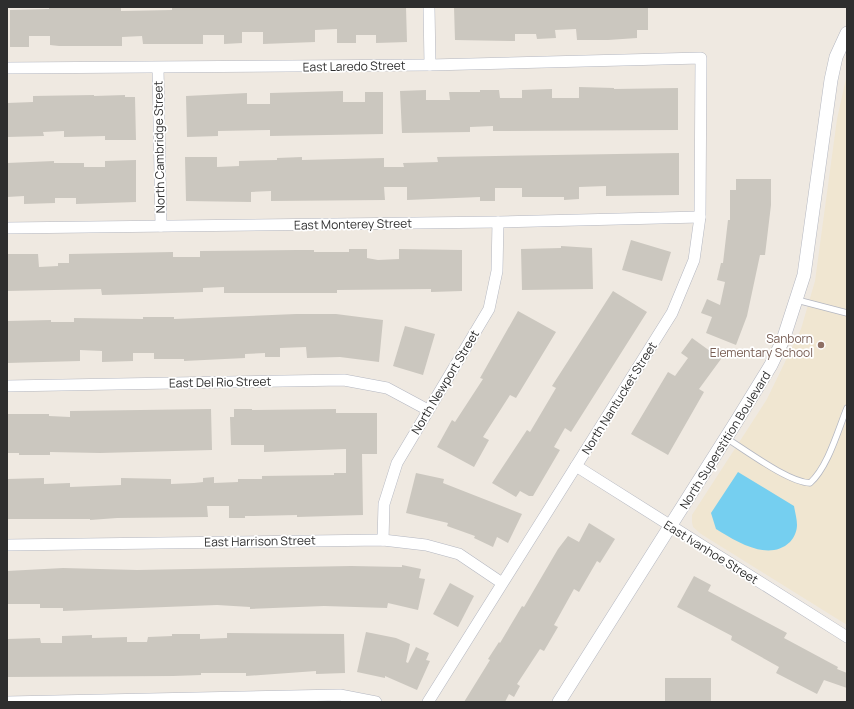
<svg xmlns="http://www.w3.org/2000/svg" width="854" height="709" viewBox="0 0 854 709" font-family="Manrope,sans-serif">
<style>
.education{fill:#f0e6d1}
.water{fill:#75cff0}
.building{fill:#cbc7bf}
.lines{fill:none;stroke-linecap:round;stroke-linejoin:round}
.service-casing{stroke:#b4b7c1;stroke-width:7}
.minor-casing{stroke:#b4b7c1;stroke-width:12}
.tertiary-casing{stroke:#b4b7c1;stroke-width:14}
.service{stroke:#fff;stroke-width:5.5}
.minor{stroke:#fff;stroke-width:11}
.tertiary{stroke:#fff;stroke-width:13}
.education-dot{fill:#8d6e63;stroke:#fff;stroke-width:1.5}
.labels{text-anchor:middle;dominant-baseline:central;stroke-width:3.5;stroke-linejoin:round;paint-order:stroke}
.street-label{font-size:12px;fill:#2e2e2e;stroke:#fff}
.education-label{font-size:12px;fill:#785e54;stroke:#fff;text-anchor:end}
</style>
<rect width="100%" height="100%" fill="#efe9e1"/>
<polygon class="education" points="847,74 847,625 701,534 693,527 692,522 692,515 767,399 801,329 815,281 837,119"/>
<path class="water" d="M738,472L794,506C795,512 797,519 797,525C797,531 794,538 790,542C769,562 737,542 716,529L711,513Z"/>
<g class="building">
<polygon points="49,7 121,7 121,11 172,10 172,7 406,7 407,42 376,43 376,35 356,35 356,43 337,43 337,29 315,30 315,42 263,44 263,32 242,32 242,43 224,44 224,35 203,35 203,44 143,44 142,36 122,37 122,46 59,46 50,45 50,36 29,36 29,47 10,47 10,10 49,9"/>
<polygon points="454,7 648,7 648,30 637,30 637,38 608,40 577,40 576,29 555,30 556,38 537,39 536,34 515,34 515,41 455,40"/>
<polygon points="579,87 614,88 614,89 678,88 678,130 493,131 493,126 470,127 470,132 402,133 400,91 426,90 426,100 450,100 449,92 480,92 480,90 499,90 500,98 522,98 522,90 552,89 552,98 579,98"/>
<polygon points="343,91 343,102 365,102 365,92 383,92 383,134 270,136 270,130 218,131 218,136 187,137 186,96 247,93 247,104 270,104 270,93"/>
<polygon points="94,95 94,96 125,95 125,97 135,97 136,140 105,140 105,136 64,137 64,131 43,132 44,136 7,137 7,103 33,102 33,96"/>
<polygon points="679,153 679,195 606,196 606,186 579,187 579,199 564,200 564,197 522,197 522,188 495,188 495,201 480,201 480,197 407,200 407,187 384,187 385,200 271,201 271,191 251,192 251,202 186,201 185,157 217,157 217,167 239,166 239,161 277,160 277,158 302,157 302,160 384,158 384,167 404,167 403,163 438,162 437,157"/>
<polygon points="136,160 136,202 76,204 76,198 55,198 55,203 24,204 24,196 7,197 7,163 54,161 54,163 84,163 84,167 105,167 105,161"/>
<polygon points="736,179 771,179 771,205 765,255 760,255 747,316 736,345 706,333 712,317 701,313 707,299 720,305 725,282 717,280 721,263 723,263 728,220 730,220 730,190 736,190"/>
<polygon points="631,240 671,252 662,281 622,270"/>
<polygon points="561,246 592,248 593,289 522,290 521,249 561,248"/>
<polygon points="349,249 367,249 367,258 378,260 399,259 399,249 462,250 462,291 431,292 431,289 337,290 337,293 224,293 224,287 203,288 203,292 142,294 102,295 101,289 7,291 7,254 38,254 39,267 58,266 58,263 69,263 69,254 173,252 173,257 200,257 200,251 297,250 314,250 314,252 349,252"/>
<polygon points="613,291 647,312 571,432 565,428 554,447 560,450 533,496 529,496 520,491 516,497 492,483 527,430 530,432 556,388 552,386"/>
<polygon points="518,311 556,332 516,398 510,395 483,437 489,440 474,467 437,447 452,420 455,422 483,379 480,378"/>
<polygon points="296,314 336,314 383,320 379,362 340,357 307,358 306,347 280,348 280,357 265,357 265,353 245,354 245,358 184,361 184,359 154,359 154,353 133,353 133,361 102,362 102,351 80,350 80,361 7,363 7,321 51,320 51,322 74,322 74,318 143,319 143,317 174,317 174,319"/>
<polygon points="405,326 435,334 423,375 393,366"/>
<polygon points="692,338 721,359 699,389 704,392 668,455 631,434 668,372 675,376 688,358 681,353"/>
<polygon points="211,409 212,450 100,453 50,452 50,455 19,455 19,453 7,453 7,414 49,414 49,416 70,417 70,411"/>
<polygon points="234,409 252,409 252,410 336,409 336,413 377,413 377,454 362,454 363,515 297,517 297,515 253,516 245,516 245,518 229,518 229,506 207,506 208,517 117,518 90,520 90,519 7,519 7,479 44,478 44,484 70,483 70,487 121,485 121,478 171,479 171,484 194,483 203,482 203,478 214,477 214,483 238,482 238,479 262,479 262,476 334,475 334,473 346,473 346,449 264,452 264,445 231,445 230,417 234,417"/>
<polygon points="416,473 444,479 443,483 522,514 508,543 497,537 493,547 474,538 475,536 447,526 448,523 406,513"/>
<polygon points="589,523 615,539 600,563 597,561 579,592 574,589 554,625 558,627 544,651 540,649 517,684 520,686 514,697 509,694 505,702 464,702 490,660 488,659 499,642 500,643 522,606 524,607 558,549 568,536 579,542"/>
<polygon points="402,565 421,569 419,578 425,579 418,610 388,603 387,608 324,606 250,609 250,607 217,605 63,611 63,608 40,608 40,604 7,604 7,571 63,568 137,570 351,566 402,567"/>
<polygon points="694,576 711,585 708,591 787,633 784,638 838,667 837,669 847,673 847,688 824,680 817,694 776,673 779,667 731,640 732,636 677,607"/>
<polygon points="450,583 474,596 458,627 433,614"/>
<polygon points="366,632 396,638 410,644 406,662 408,663 416,647 429,653 426,660 430,661 417,690 385,676 385,678 357,672"/>
<polygon points="227,633 344,634 345,673 316,674 316,671 246,676 246,673 201,673 201,675 173,676 7,677 7,639 40,638 41,643 62,643 62,636 92,635 92,638 127,637 127,642 147,642 148,637 172,636 172,634 200,634 200,639 227,638"/>
<rect x="665" y="678" width="46" height="24"/>
</g>
<g class="lines">
<defs>
<g id="service">
<polyline points="797,300 847,313"/>
<path d="M726,438C747,451 788,482 810,483C828,467 838,430 847,408"/>
</g>
<g id="minor">
<polyline points="429,7 430,65"/>
<polyline points="7,68 430,65 701,58 700,217 694,260 672,313 428,702"/>
<polyline points="158,68 161,226"/>
<polyline points="7,228 498,222 700,217"/>
<polyline points="7,386 344,380 387,388 428,410"/>
<polyline points="576,466 847,637"/>
<polyline points="383,540 384,504 397,463 489,309 497,271 498,222"/>
<polyline points="7,545 383,540 426,545 459,554 502,583"/>
<polyline points="7,702 340,695 376,702"/>
</g>
<polyline id="tertiary" points="559,702 736,422 771,365 783,340 804,275 831,80 836,57 847,33"/>
</defs>
<use href="#service" class="service-casing"/>
<use href="#minor" class="minor-casing"/>
<use href="#tertiary" class="tertiary-casing"/>
<use href="#service" class="service"/>
<use href="#minor" class="minor"/>
<use href="#tertiary" class="tertiary"/>
</g>
<circle class="education-dot" cx="821" cy="345" r="4"/>
<g class="labels">
<g class="street-label">
<text transform="translate(354 66) rotate(-1)">East Laredo Street</text>
<text transform="translate(159 147) rotate(-91)">North Cambridge Street</text>
<text transform="translate(353 224) rotate(-1)">East Monterey Street</text>
<text transform="translate(220 382) rotate(-1)">East Del Rio Street</text>
<text transform="translate(445 382) rotate(-59)">North Newport Street</text>
<text transform="translate(619 398) rotate(-58)">North Nantucket Street</text>
<text transform="translate(725 440) rotate(-58)">North Superstition Boulevard</text>
<text transform="translate(260 541) rotate(-1)">East Harrison Street</text>
<text transform="translate(711 552) rotate(32)">East Ivanhoe Street</text>
</g>
<g class="education-label">
<text x="813" y="338">Sanborn<tspan x="813" dy="14">Elementary School</tspan></text>
</g>
</g>
<rect width="854" height="709" fill="none" stroke="#2e2e2e" stroke-width="16"/>
</svg>
